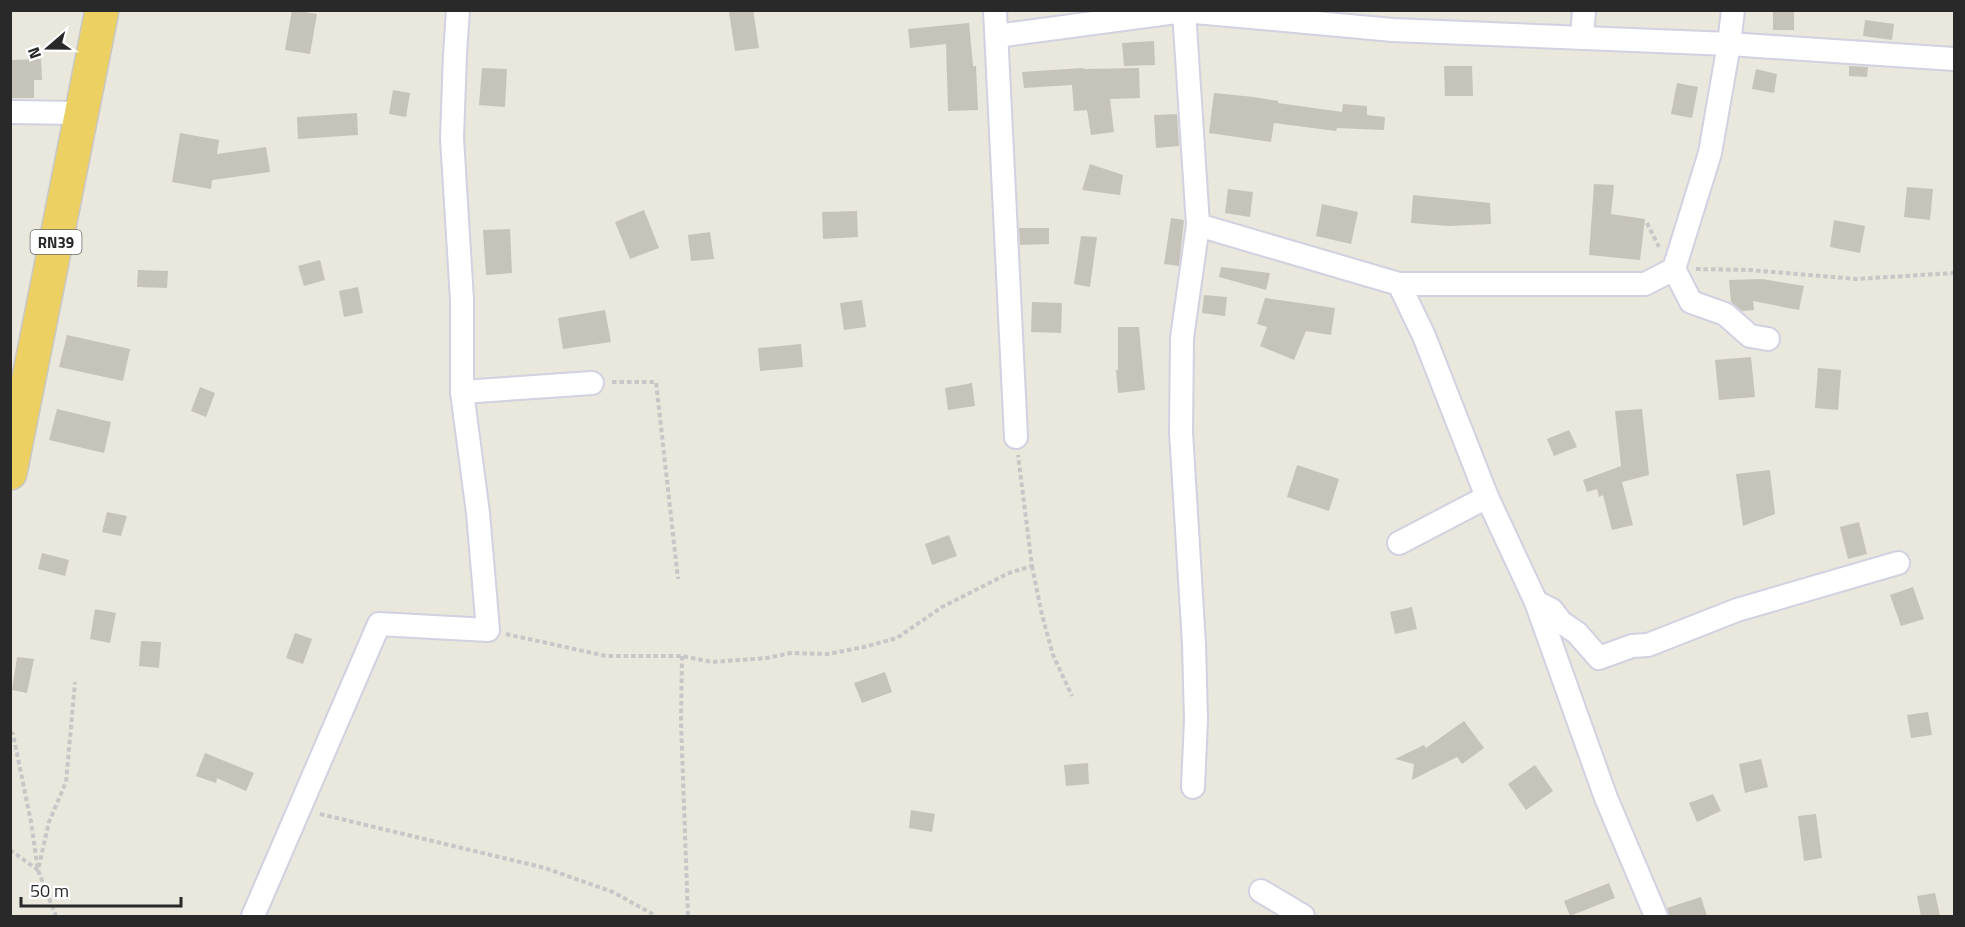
<svg xmlns="http://www.w3.org/2000/svg" width="1965" height="927" viewBox="0 0 1965 927" font-family="'Titillium Web',sans-serif">
<style>
.building{fill:#c6c3bb}
.lines{fill:none;stroke-linecap:round;stroke-linejoin:round}
.minor-casing{stroke:#d1d1e1;stroke-width:26}
.trunk-casing{stroke:#c7c7c7;stroke-width:36}
.path{stroke:#c7c7c7;stroke-width:4;stroke-dasharray:4.5 3;stroke-linecap:butt}
.minor{stroke:#fff;stroke-width:22}
.trunk{stroke:#ecd062;stroke-width:33}
.labels{text-anchor:middle;dominant-baseline:central;stroke-width:5;stroke-linejoin:round;paint-order:stroke}
.shield{fill:#fff;stroke:#696969;stroke-width:1.5}
.shield-label{font-size:15px;font-weight:bold;fill:#292929}
</style>
<rect width="100%" height="100%" fill="#eae7dc"/>
<g class="building">
<polygon points="292,10 317,14 310,54 285,50"/>
<polygon points="741,10 753,10 759,48 735,51 729,12"/>
<rect x="1773" y="10" width="21" height="20"/>
<polygon points="1865,20 1894,24 1892,40 1863,36"/>
<polygon points="969,23 973,66 976,66 978,110 948,111 946,44 910,48 908,29"/>
<polygon points="1154,41 1155,65 1124,66 1122,43"/>
<polygon points="41,59 42,80 34,80 34,98 10,98 10,60"/>
<polygon points="1444,66 1472,66 1473,96 1445,96"/>
<polygon points="1849,66 1868,67 1867,77 1849,76"/>
<polygon points="482,68 507,69 505,107 479,105"/>
<polygon points="1083,68 1084,69 1139,68 1140,98 1110,99 1114,132 1091,135 1087,110 1074,111 1072,85 1024,88 1022,72"/>
<polygon points="1756,69 1777,74 1774,93 1752,89"/>
<polygon points="1677,83 1698,87 1692,118 1671,114"/>
<polygon points="393,90 410,93 406,117 389,114"/>
<polygon points="1214,93 1254,97 1278,101 1278,103 1342,112 1343,104 1367,106 1367,115 1385,117 1384,130 1337,128 1336,131 1274,123 1271,142 1209,133"/>
<polygon points="357,113 358,135 298,139 297,117"/>
<polygon points="1177,114 1179,146 1156,148 1154,115"/>
<polygon points="180,133 219,140 217,154 266,147 270,172 212,180 211,189 172,182"/>
<polygon points="1090,164 1123,175 1120,195 1082,190"/>
<polygon points="1594,184 1614,185 1611,214 1645,219 1640,260 1589,255"/>
<polygon points="1907,187 1933,189 1930,220 1904,217"/>
<polygon points="1228,189 1253,192 1250,217 1225,213"/>
<polygon points="1413,195 1490,203 1491,224 1449,226 1411,223"/>
<polygon points="1322,204 1358,212 1351,244 1316,236"/>
<polygon points="644,210 659,248 630,259 615,222"/>
<polygon points="857,211 858,237 823,239 822,212"/>
<polygon points="1171,218 1184,220 1179,266 1164,264"/>
<polygon points="1834,220 1865,226 1860,253 1830,247"/>
<polygon points="1019,228 1049,228 1049,244 1020,245"/>
<polygon points="510,229 512,273 486,275 483,230"/>
<polygon points="710,232 714,259 691,261 688,235"/>
<polygon points="1081,236 1097,237 1090,287 1074,284"/>
<polygon points="320,260 325,280 304,286 298,266"/>
<polygon points="1221,267 1270,273 1266,290 1219,277"/>
<polygon points="138,270 168,271 167,288 137,287"/>
<polygon points="1762,279 1804,286 1799,310 1753,301 1754,310 1742,311 1731,302 1729,280"/>
<polygon points="358,287 363,313 344,317 339,291"/>
<polygon points="1204,295 1227,297 1225,316 1202,313"/>
<polygon points="1265,298 1335,308 1331,335 1306,331 1294,360 1260,346 1267,327 1257,324"/>
<polygon points="862,300 866,327 844,330 840,303"/>
<polygon points="1032,302 1062,303 1061,333 1031,332"/>
<polygon points="605,310 611,342 563,349 558,318"/>
<polygon points="1118,327 1139,327 1145,390 1118,393 1116,370 1118,370"/>
<polygon points="67,335 130,349 123,381 59,367"/>
<polygon points="801,344 803,367 760,371 758,348"/>
<polygon points="1751,357 1755,397 1719,400 1715,360"/>
<polygon points="1818,368 1841,370 1838,410 1815,408"/>
<polygon points="972,383 975,406 948,410 945,388"/>
<polygon points="200,387 215,393 206,417 191,411"/>
<polygon points="57,409 111,422 104,453 49,440"/>
<polygon points="1642,409 1649,475 1622,482 1633,525 1612,530 1603,495 1599,497 1597,489 1587,492 1583,480 1621,466 1615,411"/>
<polygon points="1569,430 1577,447 1554,456 1547,439"/>
<polygon points="1297,465 1339,479 1329,511 1287,497"/>
<polygon points="1770,470 1775,514 1743,526 1736,474"/>
<polygon points="107,512 127,516 121,536 102,532"/>
<polygon points="1859,522 1867,554 1848,559 1840,527"/>
<polygon points="949,535 957,556 932,565 925,544"/>
<polygon points="42,553 69,560 65,576 38,569"/>
<polygon points="1913,587 1924,619 1901,626 1890,595"/>
<polygon points="1412,607 1417,629 1395,634 1390,612"/>
<polygon points="95,609 116,613 110,643 90,639"/>
<polygon points="295,633 312,639 303,664 286,658"/>
<polygon points="141,641 161,642 159,668 139,666"/>
<polygon points="17,657 34,659 27,693 12,690"/>
<polygon points="885,672 892,692 862,703 854,683"/>
<polygon points="1928,712 1932,735 1911,738 1907,715"/>
<polygon points="1464,721 1484,748 1462,764 1457,757 1412,780 1414,764 1395,759 1424,745 1426,748"/>
<polygon points="205,753 254,773 246,791 217,778 216,783 196,776"/>
<polygon points="1761,759 1768,787 1745,793 1739,764"/>
<polygon points="1088,763 1089,784 1066,786 1064,765"/>
<polygon points="1535,765 1553,791 1526,810 1508,784"/>
<polygon points="1713,794 1721,811 1697,822 1689,803"/>
<polygon points="911,810 935,814 932,832 909,828"/>
<polygon points="1816,814 1822,858 1804,861 1798,816"/>
<polygon points="1609,883 1615,898 1570,916 1564,901"/>
<polygon points="1935,893 1940,916 1921,916 1917,896"/>
<polygon points="1701,897 1707,916 1669,916 1667,908"/>
</g>
<g class="lines">
<defs>
<g id="minor">
<polyline points="995,10 1016,437"/>
<polyline points="1184,11 1198,225 1182,338 1181,432 1194,644 1196,720 1193,787"/>
<polyline points="997,36 1184,11 1393,30 1729,44 1954,59"/>
<polyline points="1582,38 1584,10"/>
<polyline points="10,112 81,113"/>
<polyline points="1198,225 1399,284 1424,336 1487,497 1536,602 1606,798 1656,916"/>
<polyline points="1674,269 1710,153 1729,44 1733,10"/>
<polyline points="1399,284 1645,284 1674,269 1691,302 1725,314 1750,336 1768,339"/>
<polyline points="462,392 592,383"/>
<polyline points="1399,543 1487,497"/>
<polyline points="1536,602 1552,610 1561,622 1577,633 1599,658 1632,646 1648,645 1737,610 1898,563"/>
<polyline points="1261,891 1303,916"/>
<polyline points="253,916 379,624 488,630 478,513 462,392 462,300 452,138 455,54 458,10"/>
</g>
<polyline id="trunk" points="10,473 102,10"/>
</defs>
<use href="#minor" class="minor-casing"/>
<use href="#trunk" class="trunk-casing"/>
<g class="path">
<polyline points="1647,223 1659,247"/>
<polyline points="1696,269 1750,270 1856,279 1954,273"/>
<polyline points="612,382 656,382 678,579"/>
<polyline points="1032,566 1042,615 1053,655 1072,696"/>
<polyline points="506,634 606,656 682,656 712,662 767,658 791,653 828,654 864,647 897,638 942,607 1009,573 1032,566 1018,455"/>
<polyline points="682,656 681,723 688,916"/>
<polyline points="10,732 13,734 31,822 38,870 56,916"/>
<polyline points="320,814 545,868 613,892 656,916"/>
<polyline points="10,850 38,870 49,822 66,782 75,682"/>
</g>
<use href="#minor" class="minor"/>
<use href="#trunk" class="trunk"/>
</g>
<g class="labels">
<rect class="shield" x="30.5" y="230" width="51" height="24" rx="4.5"/>
<g class="shield-label">
<text x="56" y="242">RN39</text>
</g>
</g>
<rect width="1965" height="927" fill="none" stroke="#292929" stroke-width="24"/>
<g transform="translate(48 48) rotate(250)" stroke="#ffffff" stroke-width="4.5" paint-order="stroke">
<path d="M0-4.5L10 22L0 15L-10 22Z" fill="#292929"/>
<text y="-9" font-size="16" font-weight="bold" text-anchor="middle" fill="#292929">N</text>
</g>
<path d="M21 897v9h160v-9" fill="none" stroke="#292929" stroke-width="3"/>
<text x="30" y="897" font-size="18" fill="#292929" stroke="#ffffff" stroke-width="4.5" paint-order="stroke">50 m</text>
</svg>
